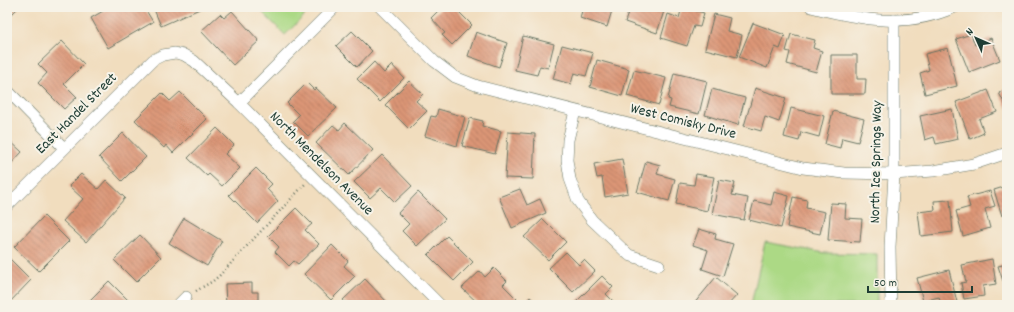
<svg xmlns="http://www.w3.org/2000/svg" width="1014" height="312" viewBox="0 0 1014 312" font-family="Dekko,sans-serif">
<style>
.park{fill:#acd985;stroke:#668b5c}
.building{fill:url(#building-back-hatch)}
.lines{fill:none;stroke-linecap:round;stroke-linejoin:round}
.street-casing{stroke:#687564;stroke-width:12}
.path{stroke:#687564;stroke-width:2.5;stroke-dasharray:1 3;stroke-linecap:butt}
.street{stroke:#fff;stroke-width:11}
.labels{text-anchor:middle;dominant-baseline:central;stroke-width:4;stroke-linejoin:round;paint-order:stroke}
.street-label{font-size:15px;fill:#1f3d34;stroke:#f7f3e8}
</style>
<defs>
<pattern id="building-back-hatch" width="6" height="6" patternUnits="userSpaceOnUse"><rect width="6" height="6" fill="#db9576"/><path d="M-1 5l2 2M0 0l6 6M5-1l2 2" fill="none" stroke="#b17b62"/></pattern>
</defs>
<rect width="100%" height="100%" fill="#f7f3e8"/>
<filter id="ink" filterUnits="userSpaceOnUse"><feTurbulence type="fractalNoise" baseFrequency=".025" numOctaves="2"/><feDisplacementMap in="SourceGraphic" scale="8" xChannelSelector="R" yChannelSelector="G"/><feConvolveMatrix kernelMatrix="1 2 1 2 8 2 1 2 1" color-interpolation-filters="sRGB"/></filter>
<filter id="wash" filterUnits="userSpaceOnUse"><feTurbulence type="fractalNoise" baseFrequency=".012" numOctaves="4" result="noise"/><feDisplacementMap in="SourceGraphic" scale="16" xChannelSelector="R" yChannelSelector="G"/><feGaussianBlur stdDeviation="0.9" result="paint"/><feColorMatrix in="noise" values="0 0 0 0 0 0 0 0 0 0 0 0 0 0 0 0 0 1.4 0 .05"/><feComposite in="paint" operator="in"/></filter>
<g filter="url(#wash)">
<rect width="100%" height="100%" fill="#f1ddbe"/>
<g class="park">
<polygon points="257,7 313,7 285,35"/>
<polygon points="765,242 825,253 877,254 877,305 751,305"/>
</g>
<g id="blocks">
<g class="building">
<polygon points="7,7 19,7 7,19"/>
<polygon points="110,7 144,7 153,22 108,48 91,18"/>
<polygon points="153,7 204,7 161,26"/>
<polygon points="442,7 454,7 472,25 452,45 442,35 445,33 431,18"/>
<polygon points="583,7 613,7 607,27 580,18"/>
<polygon points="630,7 650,7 664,11 657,33 625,22"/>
<polygon points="682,7 704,13 700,27 694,26 687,46 661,38 668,14 679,18"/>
<polygon points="232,11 259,41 233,65 201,31 220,14 224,18"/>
<polygon points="714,14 730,18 727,31 742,35 737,57 705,49"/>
<polygon points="753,23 785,35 780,49 775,47 767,68 739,57"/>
<polygon points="352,31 372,51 357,67 336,46"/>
<polygon points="476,32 507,43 499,67 468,56"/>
<polygon points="791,34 815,40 813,48 822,51 816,72 787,64 790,52 786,51"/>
<polygon points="971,34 975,45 991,38 1000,60 969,72 956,39"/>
<polygon points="523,36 554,44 548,68 540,66 537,75 515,70"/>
<polygon points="62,41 84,64 64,84 77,97 64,109 38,83 47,73 38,64"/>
<polygon points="562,45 593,53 586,76 574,73 571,84 553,79"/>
<polygon points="948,48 957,86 925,94 920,73 929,70 925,54"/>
<polygon points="831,55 857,55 857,79 866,79 865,94 831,94"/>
<polygon points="597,60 629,69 622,96 590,87"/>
<polygon points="374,62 384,73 392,65 404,78 380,102 357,79"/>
<polygon points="634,70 666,78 659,105 627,96"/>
<polygon points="674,73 707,81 699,114 669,107 671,100 668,99"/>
<polygon points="409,81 423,94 416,101 427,111 409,129 385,105"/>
<polygon points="307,83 314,90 316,88 337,108 308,136 293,121 299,115 287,103"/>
<polygon points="755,88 786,98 779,122 765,117 761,131 744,126"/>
<polygon points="1007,88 1007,108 999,93"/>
<polygon points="712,89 745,98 738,125 705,115"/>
<polygon points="988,90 997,112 979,119 984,133 970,139 956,102"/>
<polygon points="180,92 207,119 173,153 166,145 164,148 135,120 162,93 170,101"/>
<polygon points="791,108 824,116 819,137 801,132 799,141 784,137"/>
<polygon points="438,109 465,117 457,146 425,136 431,116 436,117"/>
<polygon points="952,109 958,139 936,144 934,137 925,140 920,116"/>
<polygon points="833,111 864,119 858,142 842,138 840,148 825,144"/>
<polygon points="470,118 483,121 482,126 501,131 495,154 462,146"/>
<polygon points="345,123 373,150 349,175 316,143 333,125 339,130"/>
<polygon points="217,128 234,145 225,154 240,168 222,186 209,174 207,176 188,158"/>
<polygon points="508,132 535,134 533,179 505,178"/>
<polygon points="123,133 146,157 122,181 99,157"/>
<polygon points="7,138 22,152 7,168"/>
<polygon points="382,155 412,186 395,202 381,188 370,198 354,182"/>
<polygon points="622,159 628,193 605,197 602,177 597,178 594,164"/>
<polygon points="646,161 660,165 657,174 675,179 669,201 637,192"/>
<polygon points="256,168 272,184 267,189 278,201 257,223 229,195"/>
<polygon points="81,174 98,189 106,180 125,198 86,242 63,221 83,199 69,186"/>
<polygon points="696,174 714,177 707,211 676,204 680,183 694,185"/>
<polygon points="719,180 735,183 732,195 748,198 744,220 712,214"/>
<polygon points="1007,186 1007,214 1002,216 994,190"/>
<polygon points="520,189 527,205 540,199 546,213 512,228 499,197"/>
<polygon points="990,191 995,206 985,209 990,228 963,236 956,211 970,207 967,197"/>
<polygon points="418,192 445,219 417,246 402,231 409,224 398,213"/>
<polygon points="774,192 789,196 781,228 749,220 754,201 771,205"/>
<polygon points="793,197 807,200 806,208 825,212 820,234 787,227"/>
<polygon points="950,200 953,232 921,236 918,212 935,210 934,201"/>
<polygon points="831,203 846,204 845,218 862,219 860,242 828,240"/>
<polygon points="296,208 312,224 305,230 319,244 298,264 294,261 289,266 275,252 279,247 268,236"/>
<polygon points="44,216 69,241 39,271 14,247"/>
<polygon points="184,218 222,241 207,266 169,243"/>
<polygon points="543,219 566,242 548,260 524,237"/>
<polygon points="699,229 716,234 715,239 733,244 723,276 702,269 708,250 693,245"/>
<polygon points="140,235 161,257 136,282 114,260"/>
<polygon points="447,236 473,262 454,281 428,255"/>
<polygon points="332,245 348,261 344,266 355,276 331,300 304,274"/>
<polygon points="566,252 579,265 584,260 595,271 573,292 549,268"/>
<polygon points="7,256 31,280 7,305"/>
<polygon points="992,259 996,284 983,286 984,296 964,299 961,283 966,282 962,265"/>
<polygon points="1007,264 1007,280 1003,281 998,266"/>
<polygon points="494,268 507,281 503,285 517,299 511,305 480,305 462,288 480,271 485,277"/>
<polygon points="949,270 957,302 941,305 939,297 923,301 917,278"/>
<polygon points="602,276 613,287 606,294 615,303 613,305 578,305 576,302"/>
<polygon points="716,277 737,295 728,305 693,305"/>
<polygon points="365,279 389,304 389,305 348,305 343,300"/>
<polygon points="109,281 133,305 85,305"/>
<polygon points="252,283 252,292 258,292 258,305 226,305 225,284"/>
<polygon points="530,297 539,305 522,305"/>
</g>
</g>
</g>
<g filter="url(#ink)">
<use href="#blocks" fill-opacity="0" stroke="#687564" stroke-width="1"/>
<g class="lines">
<defs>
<g id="street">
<polyline points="380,7 434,61 455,77 478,86 803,168 844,173 894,174 933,171 974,164 1007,153"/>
<path d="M811,7C861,20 906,29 955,7"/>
<polyline points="7,90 64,148"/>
<polyline points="239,103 335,7"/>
<polyline points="575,111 568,140 567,160 570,179 578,201 592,220 629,255 659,265"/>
<polyline points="7,206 153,60 163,55 175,53 184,55 194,61 239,103 440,305"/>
<polyline points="178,305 186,297"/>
<polyline points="891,305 890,247 894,174 894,20"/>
</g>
</defs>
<use href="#street" class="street-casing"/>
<polyline class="path" points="196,291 213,281 220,275 305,184"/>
<use href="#street" class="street"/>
</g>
</g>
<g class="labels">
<g class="street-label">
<text transform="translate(77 114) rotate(-45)">East Handel Street</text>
<text transform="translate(683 122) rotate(14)">West Comisky Drive</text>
<text transform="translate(877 162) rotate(-89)">North Ice Springs Way</text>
<text transform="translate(321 164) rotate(45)">North Mendelson Avenue</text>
</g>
</g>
<rect width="1014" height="312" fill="none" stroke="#f7f3e8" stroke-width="24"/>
<g transform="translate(976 38) rotate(315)" stroke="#f7f3e8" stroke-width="3" paint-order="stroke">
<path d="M0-3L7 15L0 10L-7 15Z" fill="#1f3d34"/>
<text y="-6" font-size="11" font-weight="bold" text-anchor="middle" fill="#1f3d34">N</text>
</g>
<path d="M868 286v6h104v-6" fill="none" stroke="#1f3d34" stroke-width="2"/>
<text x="874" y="286" font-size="12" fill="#1f3d34" stroke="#f7f3e8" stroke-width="3" paint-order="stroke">50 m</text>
</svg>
